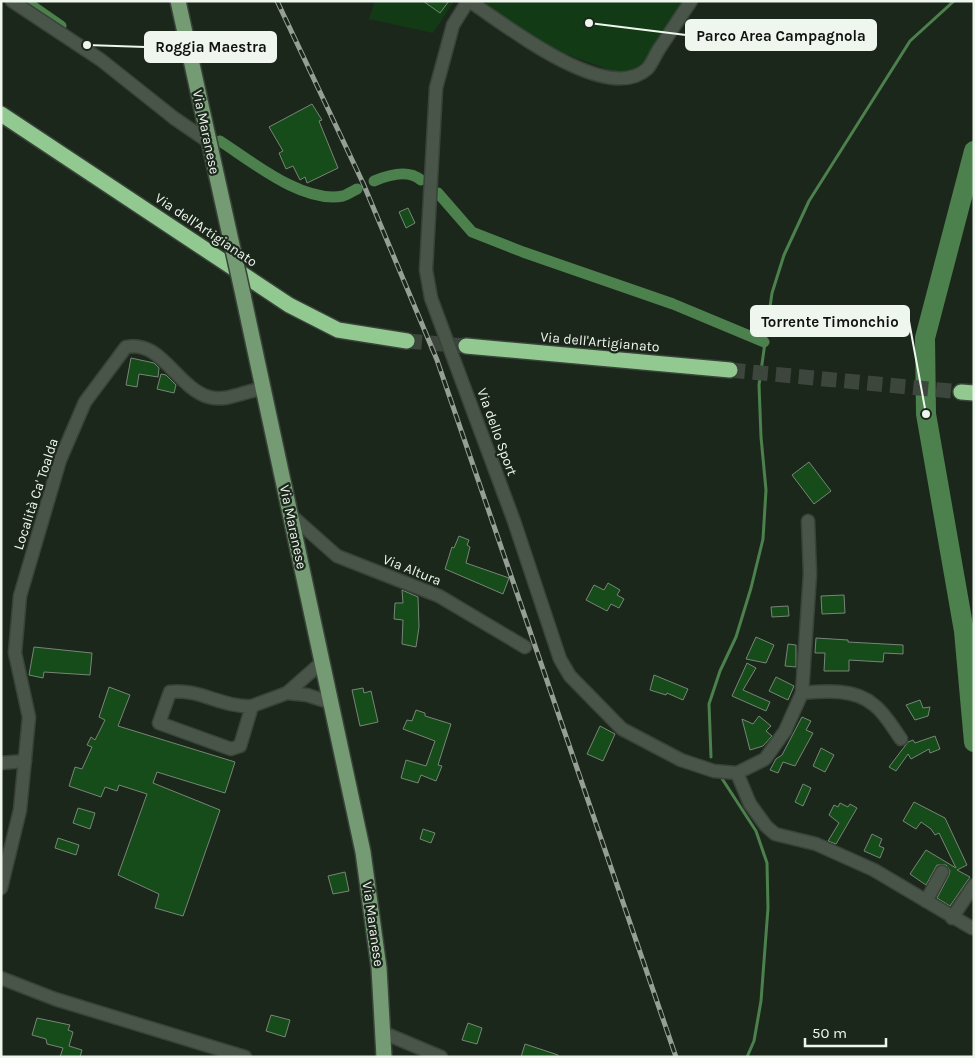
<svg xmlns="http://www.w3.org/2000/svg" width="975" height="1058" viewBox="0 0 975 1058" font-family="Karla,sans-serif">
<style>
.green{fill:#123b15}
.lines{fill:none;stroke-linecap:round;stroke-linejoin:round}
.stream{stroke:#4c804d;stroke-width:3}
.canal{stroke:#4c804d;stroke-width:11}
.river{stroke:#4c804d;stroke-width:20}
.building{fill:#164b1a;stroke:#788577}
.highway-tunnel{stroke:#3c463c;stroke-width:15;stroke-dasharray:15 8;stroke-linecap:butt}
.minor-casing{stroke:#394339;stroke-width:15}
.major-casing{stroke:#394339;stroke-width:18}
.highway-casing{stroke:#394339;stroke-width:18}
.minor{stroke:#495548;stroke-width:12}
.major{stroke:#749b73;stroke-width:15}
.highway{stroke:#91c990;stroke-width:15}
.rail-casing{stroke:#969f96;stroke-width:5}
.rail{stroke:#1c271c;stroke-width:3;stroke-dasharray:9;stroke-linecap:butt}
.major-bridge-casing{stroke:#394339;stroke-width:18;stroke-linecap:butt}
.major-bridge{stroke:#749b73;stroke-width:15}
.labels{text-anchor:middle;dominant-baseline:central;stroke-width:4.5;stroke-linejoin:round;paint-order:stroke}
.street-label{font-size:14px;fill:#eef6ee;stroke:#1c271c}
.leader{fill:none;stroke:#eef6ee;stroke-width:2}
.callout-dot{fill:#eef6ee;stroke:#1c271c;stroke-width:2}
.callout{fill:#eef6ee;stroke:#eef6ee;stroke-width:2}
.callout-label{font-size:15px;text-anchor:middle;font-weight:bold;fill:#111}
</style>
<rect width="100%" height="100%" fill="#1c271c"/>
<g class="green">
<polygon points="375,1 454,1 433,33 369,19"/>
<polygon points="487,1 685,1 645,62 626,74 610,70 530,41 485,5"/>
</g>
<g class="lines">
<g class="stream">
<polyline points="711,757 709,704 720,671 736,637 751,588 763,539 766,490 761,437 759,385 772,293 784,255 809,201 910,41 954,1"/>
<polyline points="721,777 756,831 767,863 768,908 761,1001 754,1041 747,1057"/>
</g>
<g class="canal">
<polyline points="25,1 61,26"/>
<path d="M220,141C251,161 303,204 343,196C347,195 353,191 357,189"/>
<path d="M374,181C388,175 408,169 421,180"/>
<polyline points="438,193 472,232 523,252 673,304 764,342"/>
</g>
<polyline class="river" points="974,151 925,338 926,414 964,631 974,742"/>
</g>
<g class="building">
<polygon points="423,1 449,1 440,13"/>
<polygon points="312,104 322,120 319,121 338,168 307,183 305,177 300,180 293,166 286,169 279,153 283,151 269,127"/>
<polygon points="408,208 415,223 406,228 399,212"/>
<polygon points="131,358 154,363 159,368 158,377 139,374 137,387 126,385"/>
<polygon points="161,374 166,375 176,385 174,393 157,389"/>
<polygon points="809,462 831,491 814,504 792,475"/>
<polygon points="459,536 469,540 467,545 470,547 466,563 509,578 503,594 445,569 452,547 454,548"/>
<polygon points="608,583 620,590 617,595 624,599 619,608 611,604 607,611 586,600 594,585 604,590"/>
<polygon points="402,590 418,597 419,627 416,647 402,644 403,620 394,619 395,603 403,603"/>
<polygon points="844,595 845,613 822,614 821,596"/>
<polygon points="788,606 789,616 772,617 771,607"/>
<polygon points="756,637 774,645 766,663 746,659"/>
<polygon points="816,638 848,640 848,642 903,645 903,654 884,653 883,662 849,660 849,671 824,671 825,653 815,653"/>
<polygon points="788,644 796,645 796,667 785,666"/>
<polygon points="34,647 92,653 90,675 44,672 43,678 29,675"/>
<polygon points="747,663 756,668 743,690 770,702 766,711 732,696"/>
<polygon points="654,675 688,689 683,700 667,693 666,695 650,690"/>
<polygon points="776,677 794,686 788,700 769,691"/>
<polygon points="109,687 130,695 118,726 235,762 225,793 157,772 153,783 220,810 183,916 155,908 159,894 118,875 147,794 119,785 117,791 105,787 101,797 69,786 75,767 82,769 92,747 87,745 91,737 95,740 105,720 99,717"/>
<polygon points="363,688 364,693 371,691 378,722 360,726 352,690"/>
<polygon points="920,700 923,708 930,707 928,716 915,720 906,705"/>
<polygon points="416,710 425,713 425,716 451,724 438,765 442,766 436,781 421,775 418,783 401,778 406,760 426,766 435,741 403,729 407,720 412,721"/>
<polygon points="759,716 771,726 766,731 772,736 763,746 750,750 742,719 753,724"/>
<polygon points="802,717 811,721 806,730 813,733 795,766 783,762 778,773 770,770 776,759 782,755"/>
<polygon points="600,726 615,734 603,761 587,754"/>
<polygon points="935,736 940,749 930,753 929,749 911,759 908,754 896,771 889,767 908,742 913,740 915,743"/>
<polygon points="821,748 834,755 825,772 813,766"/>
<polygon points="803,784 811,788 803,806 795,802"/>
<polygon points="914,802 945,818 967,865 957,870 970,877 950,906 937,898 949,875 950,871 946,865 937,865 926,885 910,874 926,850 956,868 939,833 935,835 931,829 921,822 916,829 903,821"/>
<polygon points="840,803 848,807 850,804 857,808 836,844 828,841 839,823 829,815 834,805 838,807"/>
<polygon points="78,808 95,813 90,829 73,823"/>
<polygon points="423,829 435,833 431,843 420,839"/>
<polygon points="872,834 882,839 879,846 884,848 880,858 864,851"/>
<polygon points="58,838 79,845 76,855 55,848"/>
<polygon points="345,872 349,891 333,894 328,876"/>
<polygon points="271,1015 290,1020 285,1037 266,1031"/>
<polygon points="37,1018 70,1025 68,1030 73,1032 69,1046 82,1050 80,1057 60,1057 63,1048 47,1044 46,1039 32,1035"/>
<polygon points="468,1023 482,1028 477,1044 462,1040"/>
<polygon points="525,1044 558,1055 558,1057 521,1057"/>
</g>
<g class="lines">
<g class="highway-tunnel">
<polyline points="407,341 466,346"/>
<polyline points="730,370 961,392"/>
</g>
<defs>
<g id="minor">
<polyline points="12,1 101,60 174,118 209,142"/>
<polyline points="468,1 453,25 436,88 426,270 431,298 514,521 560,659 570,676 622,729 681,760 714,771 737,773 765,759 785,731 802,693 810,574 808,521"/>
<path d="M469,1C504,23 606,106 647,69C652,64 655,55 659,49C670,33 680,17 691,1"/>
<polyline points="292,516 337,556 439,596 525,647"/>
<polyline points="287,693 307,695 329,702"/>
<path d="M802,693C825,691 855,688 874,705C885,713 893,728 901,739"/>
<path d="M252,706C223,708 199,688 170,692L159,723L231,749L240,746L252,706L287,693L321,663"/>
<polyline points="1,763 25,761"/>
<polyline points="737,773 750,804 766,826 775,834 816,844 874,870 972,928"/>
<path d="M1,888L20,810L29,717L15,653L20,596L60,460L85,402L126,347C161,339 177,388 209,397C227,402 244,391 262,389"/>
<polyline points="926,901 942,872"/>
<polyline points="952,918 974,885"/>
<polyline points="1,978 55,999 245,1057"/>
<polyline points="384,1033 441,1057"/>
</g>
<g id="major">
<polyline points="178,1 232,245"/>
<polyline points="243,295 363,852 379,968 384,1057"/>
</g>
<g id="highway">
<polyline points="1,114 289,305 338,330 407,341"/>
<polyline points="466,346 730,370"/>
<polyline points="961,392 974,393"/>
</g>
</defs>
<use href="#minor" class="minor-casing"/>
<use href="#major" class="major-casing"/>
<use href="#highway" class="highway-casing"/>
<use href="#minor" class="minor"/>
<use href="#major" class="major"/>
<use href="#highway" class="highway"/>
<defs>
<polyline id="rail" points="277,1 363,183 437,360 676,1057"/>
</defs>
<use href="#rail" class="rail-casing"/>
<use href="#rail" class="rail"/>
<defs>
<polyline id="major-bridge" points="232,245 243,295"/>
</defs>
<use href="#major-bridge" class="major-bridge-casing"/>
<use href="#major-bridge" class="major-bridge"/>
</g>
<g class="labels">
<g class="street-label">
<text transform="translate(206 132) rotate(78)">Via Maranese</text>
<text transform="translate(206 230) rotate(34)">Via dell'Artigianato</text>
<text transform="translate(600 342) rotate(5)">Via dell'Artigianato</text>
<text transform="translate(497 432) rotate(70)">Via dello Sport</text>
<text transform="translate(36 494) rotate(-72)">Località Ca' Toalda</text>
<text transform="translate(293 527) rotate(78)">Via Maranese</text>
<text transform="translate(412 570) rotate(22)">Via Altura</text>
<text transform="translate(373 924) rotate(82)">Via Maranese</text>
</g>
</g>
<path class="leader" d="M589 23L686 35M87 45L145 47M926 414L909 321"/>
<g class="callout-dot">
<circle cx="589" cy="23" r="5"/>
<circle cx="87" cy="45" r="5"/>
<circle cx="926" cy="414" r="5"/>
</g>
<g class="callout">
<rect x="686" y="20" width="190" height="30" rx="5"/>
<rect x="145" y="32" width="131" height="30" rx="5"/>
<rect x="751" y="306" width="158" height="30" rx="5"/>
</g>
<g class="callout-label">
<text x="781" y="41">Parco Area Campagnola</text>
<text x="211" y="52">Roggia Maestra</text>
<text x="830" y="327">Torrente Timonchio</text>
</g>
<rect width="975" height="1058" fill="none" stroke="#eef6ee" stroke-width="5"/>
<path d="M805 1038v8h81v-8" fill="none" stroke="#eef6ee" stroke-width="2.5"/>
<text x="812" y="1038" font-size="15" fill="#eef6ee" stroke="#1c271c" stroke-width="4" paint-order="stroke">50 m</text>
</svg>
